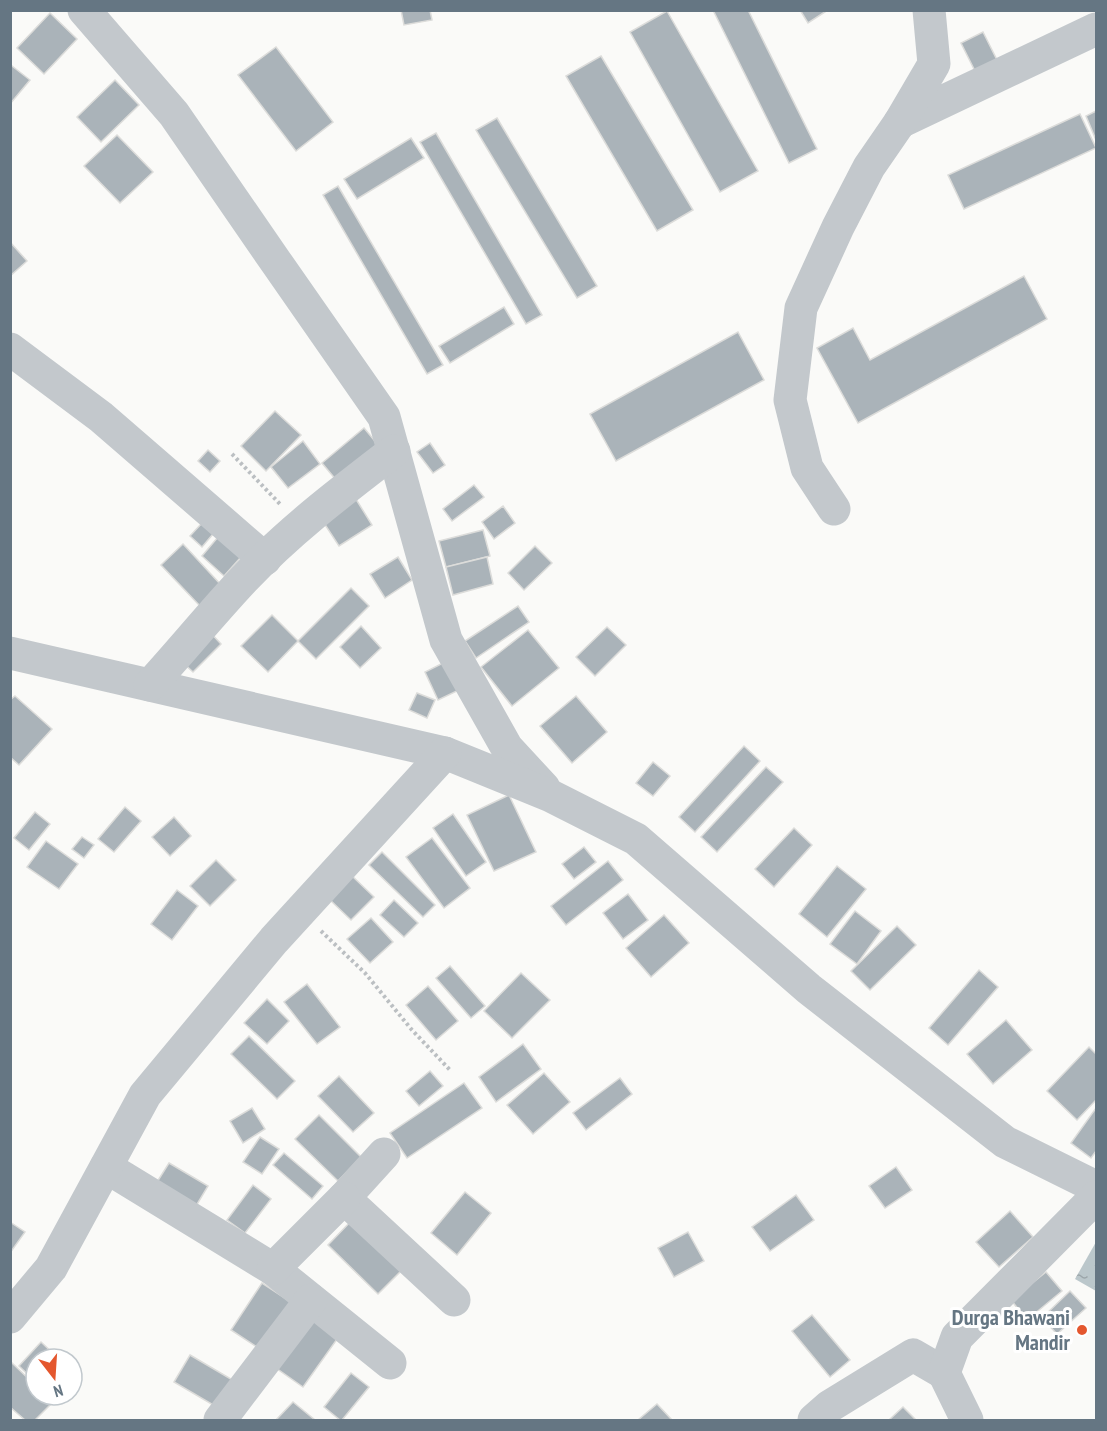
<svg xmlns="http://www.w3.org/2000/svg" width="1107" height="1431" viewBox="0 0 1107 1431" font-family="'PT Sans Narrow',sans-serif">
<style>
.water{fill:url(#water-ripples)}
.building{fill:#aab3b9;stroke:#dcdcda;stroke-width:1.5}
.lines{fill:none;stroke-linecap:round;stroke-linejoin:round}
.path{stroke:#bbbfc2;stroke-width:4;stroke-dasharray:3 3;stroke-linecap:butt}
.minor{stroke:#c3c8cc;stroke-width:33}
.poi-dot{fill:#e4572e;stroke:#fff;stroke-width:2}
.labels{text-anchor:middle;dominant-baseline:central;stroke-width:6;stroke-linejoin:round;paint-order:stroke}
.poi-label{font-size:22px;font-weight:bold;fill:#657683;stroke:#fff;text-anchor:end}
</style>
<defs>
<pattern id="water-ripples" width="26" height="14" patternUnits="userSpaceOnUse" patternTransform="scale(1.5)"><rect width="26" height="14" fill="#bbc7cb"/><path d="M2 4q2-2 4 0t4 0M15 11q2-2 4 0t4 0" fill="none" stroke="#9ca6aa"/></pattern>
</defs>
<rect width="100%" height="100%" fill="#fafaf8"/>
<polygon class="water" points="1096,1242 1096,1291 1075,1279"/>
<g class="building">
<polygon points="401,10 430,10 432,20 404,25"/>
<polygon points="713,10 748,10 817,149 789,163"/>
<polygon points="800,10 828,10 808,23"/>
<polygon points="667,11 758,171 720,192 630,32"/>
<polygon points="50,13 77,39 44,74 17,48"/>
<polygon points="983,32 997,60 975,71 961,43"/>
<polygon points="276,47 333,122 296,151 238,75"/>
<polygon points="601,56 693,210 657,231 566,76"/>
<polygon points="12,66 30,80 10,104 10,67"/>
<polygon points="115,80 139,105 101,142 77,117"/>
<polygon points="1096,111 1096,140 1086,116"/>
<polygon points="1080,114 1096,148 964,209 948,175"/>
<polygon points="497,118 597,286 577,298 476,130"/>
<polygon points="436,133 542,315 526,324 420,142"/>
<polygon points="117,135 153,172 120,203 84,166"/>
<polygon points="411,138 424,158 357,199 344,179"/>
<polygon points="338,186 443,365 427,374 323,195"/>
<polygon points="10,242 27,261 10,276"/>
<polygon points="1024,276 1047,319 858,423 817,348 853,328 870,360"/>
<polygon points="504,307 514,324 450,363 439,346"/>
<polygon points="738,332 764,380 616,461 590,414"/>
<polygon points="275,411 301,435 266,471 241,446"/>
<polygon points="364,428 379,446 337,481 322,463"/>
<polygon points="303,441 320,464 288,488 271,467"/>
<polygon points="430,443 445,465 433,473 417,452"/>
<polygon points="208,450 220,461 210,472 198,461"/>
<polygon points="474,485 484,497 452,521 443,509"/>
<polygon points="354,496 372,525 339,546 320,517"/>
<polygon points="503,506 515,523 494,539 482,522"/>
<polygon points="202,523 213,534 202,547 190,536"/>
<polygon points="483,530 490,556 446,567 439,541"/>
<polygon points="218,537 241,557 224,576 202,556"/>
<polygon points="183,544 222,586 200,606 161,565"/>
<polygon points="535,546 552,563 524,590 508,573"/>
<polygon points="398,557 412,580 385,598 370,574"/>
<polygon points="487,557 493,584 453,595 446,567"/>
<polygon points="351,588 369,606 316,659 298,641"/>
<polygon points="518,606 529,622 476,658 465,641"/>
<polygon points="272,615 298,641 268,672 241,646"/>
<polygon points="361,626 381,648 360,668 340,647"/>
<polygon points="607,627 626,645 595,676 576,657"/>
<polygon points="207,629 221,644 193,672 178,658"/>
<polygon points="528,630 559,668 512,706 481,667"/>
<polygon points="445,662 459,690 438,700 425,672"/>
<polygon points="417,693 435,700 427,718 409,710"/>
<polygon points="15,696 52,729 19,765 10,757 10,700"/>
<polygon points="576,696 607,732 572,763 540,726"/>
<polygon points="744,746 760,761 695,832 679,817"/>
<polygon points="653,762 670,776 653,796 636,783"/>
<polygon points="766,767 783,782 717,852 701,837"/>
<polygon points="509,795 536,852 494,871 467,815"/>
<polygon points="125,807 141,821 114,852 98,839"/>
<polygon points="35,812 50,824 29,850 14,838"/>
<polygon points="453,814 486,862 466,876 433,828"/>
<polygon points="174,817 191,836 170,856 152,837"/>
<polygon points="794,828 812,845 774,887 755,869"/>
<polygon points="82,837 94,845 84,858 72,849"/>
<polygon points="432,838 470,888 444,908 406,857"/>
<polygon points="46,841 78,864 59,889 27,867"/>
<polygon points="584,847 596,862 574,879 562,864"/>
<polygon points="382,852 435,905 423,917 369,865"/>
<polygon points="216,860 236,880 210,906 190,886"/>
<polygon points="608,861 623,880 566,925 551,906"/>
<polygon points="837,866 866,889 827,937 799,914"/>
<polygon points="351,875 374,897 351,920 328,898"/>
<polygon points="177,890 198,906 172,940 151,924"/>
<polygon points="628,894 648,920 623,939 603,913"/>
<polygon points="394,900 418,923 404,937 380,915"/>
<polygon points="855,911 881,931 857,964 830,944"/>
<polygon points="664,915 689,943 651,977 626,948"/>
<polygon points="371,918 393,942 370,963 347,939"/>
<polygon points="897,926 916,945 870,990 851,971"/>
<polygon points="450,966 485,1006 471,1018 436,978"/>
<polygon points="979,970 998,987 948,1045 929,1028"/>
<polygon points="521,973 550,1000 512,1038 484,1011"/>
<polygon points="307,984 340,1027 317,1044 284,1002"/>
<polygon points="428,986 458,1021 436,1040 406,1005"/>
<polygon points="267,999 289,1021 267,1044 244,1023"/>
<polygon points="1006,1020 1032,1050 993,1084 967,1054"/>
<polygon points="249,1036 295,1081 277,1099 231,1054"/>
<polygon points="523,1044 541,1069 496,1102 479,1077"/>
<polygon points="1089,1047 1096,1054 1096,1100 1077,1120 1047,1091"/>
<polygon points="430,1071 443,1086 419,1106 406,1091"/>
<polygon points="544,1073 570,1102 533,1134 507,1105"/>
<polygon points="339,1076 374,1113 353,1132 318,1096"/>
<polygon points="620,1078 632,1094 586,1130 573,1113"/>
<polygon points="464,1083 482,1108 407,1158 390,1133"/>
<polygon points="252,1108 265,1129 243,1143 230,1121"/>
<polygon points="1096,1108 1096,1151 1091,1158 1071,1143"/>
<polygon points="319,1115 361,1157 338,1181 295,1139"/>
<polygon points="260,1137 279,1149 262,1174 243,1162"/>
<polygon points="284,1153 323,1186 312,1199 273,1165"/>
<polygon points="169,1163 208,1186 196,1206 157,1182"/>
<polygon points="896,1167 912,1190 885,1208 869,1186"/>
<polygon points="253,1185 271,1199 245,1233 227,1220"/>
<polygon points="465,1192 491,1213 457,1255 431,1233"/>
<polygon points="796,1195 814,1220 770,1251 752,1227"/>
<polygon points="1010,1211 1033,1237 999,1267 976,1242"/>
<polygon points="355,1217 406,1266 378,1294 328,1245"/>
<polygon points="10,1222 25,1232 10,1253"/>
<polygon points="688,1232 704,1261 674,1277 658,1248"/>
<polygon points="1046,1272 1062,1291 1027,1320 1011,1300"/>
<polygon points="262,1283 291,1302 260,1349 231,1330"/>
<polygon points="1070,1291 1086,1308 1057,1334 1042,1318"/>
<polygon points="812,1315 850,1360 830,1377 792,1331"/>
<polygon points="313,1316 340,1335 303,1387 276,1368"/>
<polygon points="41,1342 59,1359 36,1359 36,1382 19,1366"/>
<polygon points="190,1355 236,1382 220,1409 174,1382"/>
<polygon points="11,1362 36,1386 36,1395 46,1395 53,1402 35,1420 25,1420 10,1407"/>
<polygon points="351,1373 369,1387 342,1420 340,1420 324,1407"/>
<polygon points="293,1402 315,1420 276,1420"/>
<polygon points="657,1404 672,1420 638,1420"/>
<polygon points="903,1407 916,1420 889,1420"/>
</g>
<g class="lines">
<g class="path">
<polyline points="232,454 280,504"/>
<polyline points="321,931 365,973 412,1030 450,1070"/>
</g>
<g class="minor">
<polyline points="84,10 174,114 276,262 384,417 446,640 507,748 544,788"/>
<polyline points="900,122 1096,29"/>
<polyline points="10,349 101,417 265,559"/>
<polyline points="834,509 807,468 790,400 801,308 838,227 869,167 900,122 934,64 929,10"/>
<polyline points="10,653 445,753 551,796 636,839 809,989 1005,1142 1096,1187"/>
<path d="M150,685C182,650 212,613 244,579C289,531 342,491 394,451"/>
<polyline points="384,1154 344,1198 454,1300"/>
<polyline points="106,1167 273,1269 390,1363"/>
<polyline points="273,1269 344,1198"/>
<polyline points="10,1317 51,1268 145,1095 274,940 445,753"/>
<polyline points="220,1420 311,1300"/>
<polyline points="814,1420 830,1406 913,1355 944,1373"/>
<polyline points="967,1420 944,1373 957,1337 1096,1197"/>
</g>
</g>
<circle class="poi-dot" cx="1082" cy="1330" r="6"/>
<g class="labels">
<g class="poi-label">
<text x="1070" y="1317">Durga Bhawani<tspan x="1070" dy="25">Mandir</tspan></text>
</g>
</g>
<rect width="1107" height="1431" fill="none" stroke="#657683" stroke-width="24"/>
<g transform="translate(54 1377) rotate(163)"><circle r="28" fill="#ffffff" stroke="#c1c8cd" stroke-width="1.5"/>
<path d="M0-4.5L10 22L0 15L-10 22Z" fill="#e4572e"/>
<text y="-9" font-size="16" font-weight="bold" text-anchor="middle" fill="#657683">N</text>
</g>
</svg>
